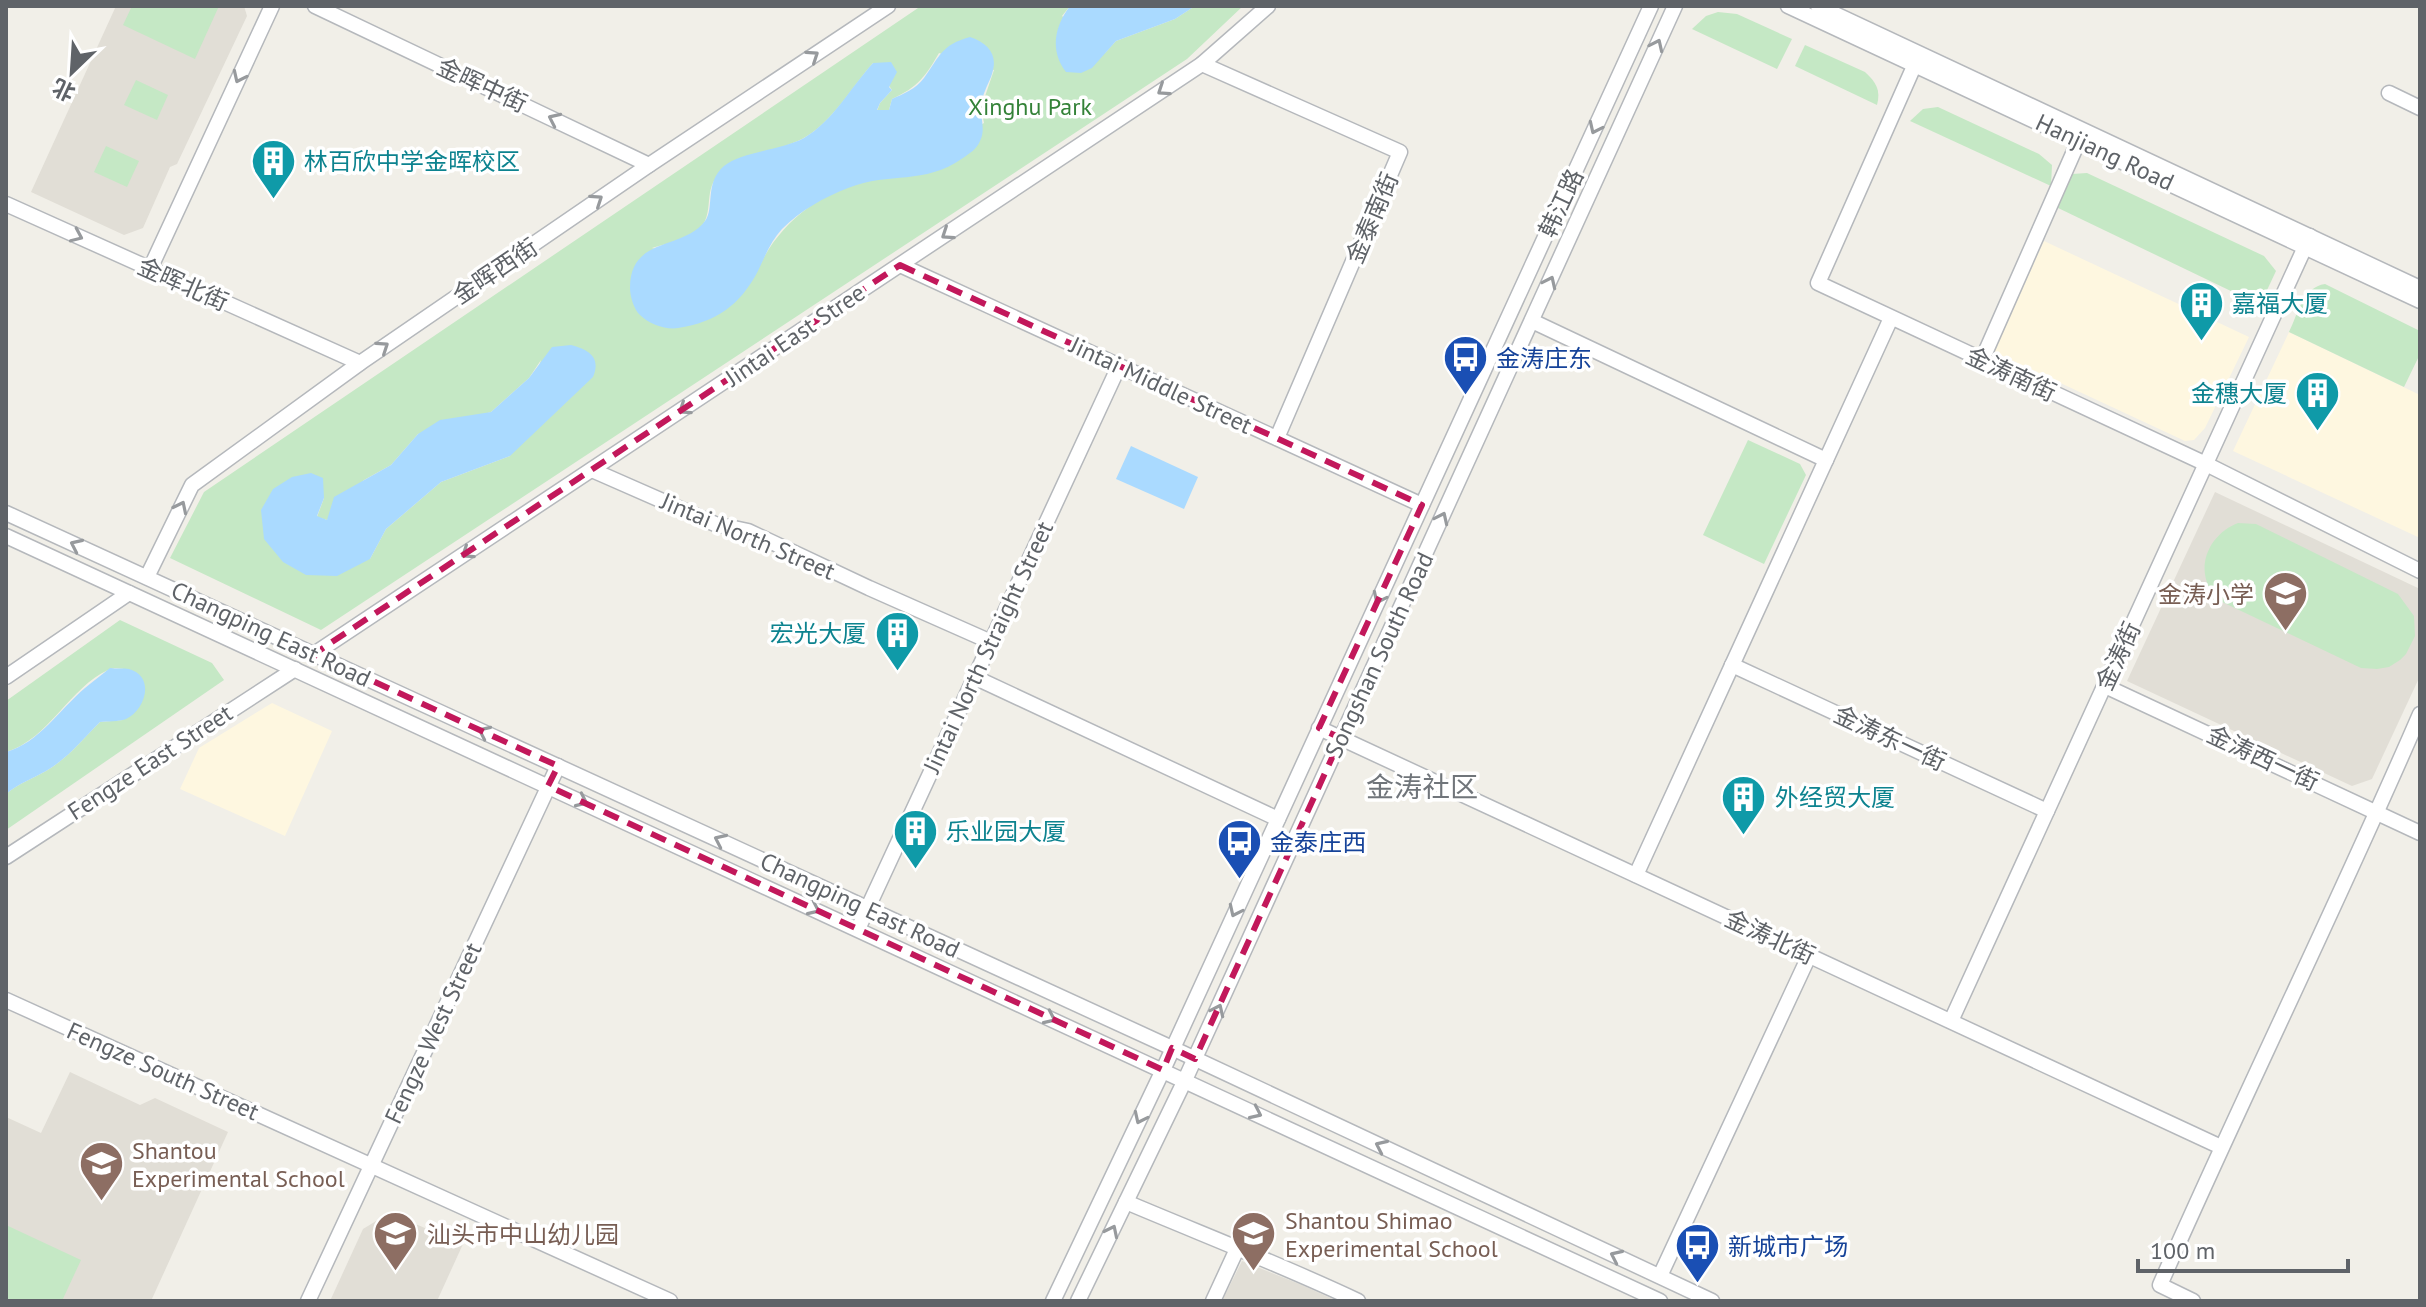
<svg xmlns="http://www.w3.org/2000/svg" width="2426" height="1307" viewBox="0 0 2426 1307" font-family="'PT Sans','Noto Sans SC',sans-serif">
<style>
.commercial{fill:#fef7e0}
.education{fill:#e1ded6}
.green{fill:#c5e8c5;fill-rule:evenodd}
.water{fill:#aadaff}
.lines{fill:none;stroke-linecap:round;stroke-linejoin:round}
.minor-casing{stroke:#b5b8bc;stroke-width:17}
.minor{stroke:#fff;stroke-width:14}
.oneway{stroke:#979a9d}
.marked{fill:none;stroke:#c2185b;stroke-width:6;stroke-dasharray:16 10;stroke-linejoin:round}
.labels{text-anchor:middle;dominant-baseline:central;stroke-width:7;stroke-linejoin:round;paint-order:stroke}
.street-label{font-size:24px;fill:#5f6368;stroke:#fff}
.park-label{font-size:24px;fill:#348238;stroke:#fff}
.culture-label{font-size:24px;fill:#0d838f;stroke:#fff;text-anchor:start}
.transit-label{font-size:24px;fill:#164399;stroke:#fff;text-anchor:start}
.education-label{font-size:24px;fill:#785e54;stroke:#fff;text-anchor:start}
.quarter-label{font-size:28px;fill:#70757a;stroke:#fff}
</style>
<rect width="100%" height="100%" fill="#f1efe8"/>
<g class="commercial">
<polygon points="2044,241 2249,337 2205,428 2194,440 2185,441 1994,352"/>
<polygon points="2289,332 2420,395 2420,538 2233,451"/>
<polygon points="272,703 332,731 285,836 180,789 199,748"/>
</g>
<g class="education">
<polygon points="116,6 244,6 247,16 177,164 170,167 143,228 124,235 31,192"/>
<polygon points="2215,492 2420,589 2420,676 2372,779 2352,786 2127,681"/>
<polygon points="70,1072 140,1105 155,1098 228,1132 151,1301 6,1301 6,1117 41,1133"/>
<polygon points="394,1215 463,1244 437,1301 330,1301 363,1229 381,1218"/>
<polygon points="1242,1261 1302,1285 1337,1301 1222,1301"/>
</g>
<g class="green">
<polygon points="132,6 219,6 195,59 123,25"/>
<path d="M921,6H1070L1062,16L1105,53L1116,41L1175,19L1195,6H1243L1187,59L321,630L170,558L204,492ZM939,53L994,70L981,108L984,123C954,141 924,163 892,176C885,180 876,178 868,180C818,193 778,224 757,271L652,248C665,244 682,241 693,234C718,219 701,191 719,175C743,153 774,153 802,139C832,123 851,88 873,63L892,90L880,103L877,111L889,110L892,99C918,87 925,77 939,53ZM541,360L510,456L441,482L386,529L370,559L273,489L324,498L317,517L327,520L364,480L391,465L418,434L491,412L529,378Z"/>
<polygon points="1718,12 1737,14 1792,39 1777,69 1692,29 1706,16"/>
<path d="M1805,45L1865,72C1876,82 1881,90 1877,105L1795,66Z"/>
<polygon points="136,80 168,95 157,120 124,105"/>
<polygon points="1938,107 2039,154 2052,165 2051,186 1910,121 1923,109"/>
<polygon points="106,146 139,161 127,187 94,172"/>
<polygon points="2087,173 2264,256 2276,271 2260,305 2056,207 2072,174"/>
<path d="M2325,284L2420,331V354L2404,387L2289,332C2298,314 2303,287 2325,284Z"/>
<polygon points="1748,440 1800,464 1806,475 1764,564 1703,535"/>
<path d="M2238,523L2256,524L2398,594L2414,616L2415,636L2406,654L2400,660L2389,667L2377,669L2361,668L2220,601C2217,596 2211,590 2208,585C2197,559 2214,532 2238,523Z"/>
<path d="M120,620L212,663L224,680L6,830V794C19,783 32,779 46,771C67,759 83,739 100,722L123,720L138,674C130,670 117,666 108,670C71,686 48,740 6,752V701Z"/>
<polygon points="6,1225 81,1260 62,1301 6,1301"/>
</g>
<g class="water">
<path d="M1070,6H1195L1175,19L1116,41L1092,68L1081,73L1066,72C1050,51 1054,27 1070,6Z"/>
<path d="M970,37C990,44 999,56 991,77C987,86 982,96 981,106C980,118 986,129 980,141C977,149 970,153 963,158C923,186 891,171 848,188C823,198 801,210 782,229C771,241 765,256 758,271C740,305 717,322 678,328C666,330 649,324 640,315C634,310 630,296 630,288C630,236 682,251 705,221C715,208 704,183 724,166C741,152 782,150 804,138C833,121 851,87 873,63L891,62L897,72L889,87L892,90L880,103L877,110H889L892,99C903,94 916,89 924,78C940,56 941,45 970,37Z"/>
<path d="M571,345C590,350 601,358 593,377L510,456L441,482L386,529L370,559L337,576L306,575L283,562L264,539L261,510L273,489L292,477L311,473L323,478L324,498L317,516L327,520L334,497L391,465L418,434L440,420L491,412L529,378L552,347Z"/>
<polygon points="1131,446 1198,477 1184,509 1116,479"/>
<path d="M110,668C116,669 124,668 129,669C156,677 145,710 126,719C118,722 108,721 100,722C83,739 67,759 46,771C32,779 19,783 6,794V752C39,743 60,709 85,688C93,681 102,675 110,668Z"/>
</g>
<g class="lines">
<defs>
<g id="minor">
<polyline points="315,6 649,165"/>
<polyline points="1788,6 2420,301"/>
<polyline points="1818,6 2420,288"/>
<polyline points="1202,64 1400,152 1277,438"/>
<polyline points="1915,64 1818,283 2206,464 2420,571"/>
<polyline points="2389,93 2420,108"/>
<polyline points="6,204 360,363"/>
<polyline points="900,265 1422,505"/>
<polyline points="150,269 272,6"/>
<polyline points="1532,321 1826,460"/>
<polyline points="1982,360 2079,140"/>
<polyline points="592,470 715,524 748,531 869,588 991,642"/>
<polyline points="6,513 1172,1048 1712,1301"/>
<polyline points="6,536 1660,1301"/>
<polyline points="147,577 192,485 360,363 649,165 888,6"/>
<polyline points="314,654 1202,64 1268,6"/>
<polyline points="1732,665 2047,811"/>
<polyline points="6,677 129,593"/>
<polyline points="974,677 1278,819"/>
<polyline points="2105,686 2420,833"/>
<polyline points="1319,728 2221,1147"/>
<polyline points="6,857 295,669"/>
<polyline points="1636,875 1891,318"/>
<polyline points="858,929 1119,366"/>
<polyline points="6,1000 670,1301"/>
<polyline points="1951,1021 2310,236"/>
<path d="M1126,1202C1204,1235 1282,1265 1358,1301"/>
<polyline points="1660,1276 1809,956"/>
<polyline points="308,1301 558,766"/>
<polyline points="1053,1301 1163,1070 1651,6"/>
<polyline points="1078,1301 1185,1080 1675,6"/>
<polyline points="1213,1301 1237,1249"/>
<path d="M2193,1301L2160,1285C2244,1094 2337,906 2420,714"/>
</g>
</defs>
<use href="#minor" class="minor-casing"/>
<use href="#minor" class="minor"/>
</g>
<defs><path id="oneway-chevron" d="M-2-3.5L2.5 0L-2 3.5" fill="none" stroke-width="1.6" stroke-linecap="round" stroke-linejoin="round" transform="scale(2)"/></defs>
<g class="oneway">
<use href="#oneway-chevron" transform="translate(1657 45) rotate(-65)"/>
<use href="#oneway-chevron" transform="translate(813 56) rotate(-34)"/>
<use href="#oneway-chevron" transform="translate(239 77) rotate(115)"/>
<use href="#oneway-chevron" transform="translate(1163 90) rotate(146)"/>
<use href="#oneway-chevron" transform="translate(554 119) rotate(-155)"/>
<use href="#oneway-chevron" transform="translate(1595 128) rotate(115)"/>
<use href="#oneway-chevron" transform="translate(597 200) rotate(-34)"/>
<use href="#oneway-chevron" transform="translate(947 234) rotate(146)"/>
<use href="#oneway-chevron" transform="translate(77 236) rotate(24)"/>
<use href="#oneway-chevron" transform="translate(1550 282) rotate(-65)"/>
<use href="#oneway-chevron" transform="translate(383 347) rotate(-34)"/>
<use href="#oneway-chevron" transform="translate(684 409) rotate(146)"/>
<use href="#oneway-chevron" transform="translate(181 507) rotate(-64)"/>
<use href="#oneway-chevron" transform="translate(1442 518) rotate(-65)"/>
<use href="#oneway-chevron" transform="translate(76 545) rotate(-155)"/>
<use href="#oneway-chevron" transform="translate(467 553) rotate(146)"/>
<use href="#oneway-chevron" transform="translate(1379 598) rotate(115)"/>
<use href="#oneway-chevron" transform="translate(484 732) rotate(-155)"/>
<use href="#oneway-chevron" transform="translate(582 801) rotate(25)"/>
<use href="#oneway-chevron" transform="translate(720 840) rotate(-155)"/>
<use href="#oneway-chevron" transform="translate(814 909) rotate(25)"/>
<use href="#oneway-chevron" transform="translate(1235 911) rotate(115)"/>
<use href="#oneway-chevron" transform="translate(1218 1010) rotate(-65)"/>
<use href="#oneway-chevron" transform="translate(1050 1018) rotate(25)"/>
<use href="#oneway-chevron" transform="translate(1256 1113) rotate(25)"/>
<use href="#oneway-chevron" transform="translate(1140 1118) rotate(115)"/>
<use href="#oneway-chevron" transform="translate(1381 1146) rotate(-155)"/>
<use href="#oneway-chevron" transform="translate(1112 1231) rotate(-64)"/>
<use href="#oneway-chevron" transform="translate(1616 1256) rotate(-155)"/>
</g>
<path class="marked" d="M900,265L1422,505L1319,728L1341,738L1195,1059L1172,1048L1163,1070L548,786L558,766L314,654Z"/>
<defs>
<symbol id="building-pin" viewBox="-11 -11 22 30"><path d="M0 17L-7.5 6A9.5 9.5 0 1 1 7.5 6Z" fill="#0f9aa8" stroke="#fff"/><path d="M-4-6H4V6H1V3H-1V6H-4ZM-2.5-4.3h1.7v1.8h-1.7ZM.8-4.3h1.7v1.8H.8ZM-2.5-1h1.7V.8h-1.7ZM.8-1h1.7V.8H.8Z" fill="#fff"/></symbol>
<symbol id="bus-pin" viewBox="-11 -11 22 30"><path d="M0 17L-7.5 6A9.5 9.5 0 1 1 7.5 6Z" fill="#1a4fb4" stroke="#fff"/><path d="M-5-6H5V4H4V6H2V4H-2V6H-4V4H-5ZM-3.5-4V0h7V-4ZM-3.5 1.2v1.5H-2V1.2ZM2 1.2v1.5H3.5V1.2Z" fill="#fff"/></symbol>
<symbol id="school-pin" viewBox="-11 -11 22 30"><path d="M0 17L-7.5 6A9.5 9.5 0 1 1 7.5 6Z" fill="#8d6e63" stroke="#fff"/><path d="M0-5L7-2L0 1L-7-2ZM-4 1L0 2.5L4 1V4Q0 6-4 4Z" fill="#fff"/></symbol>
</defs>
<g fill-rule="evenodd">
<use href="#building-pin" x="248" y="136" width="51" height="69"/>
<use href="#building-pin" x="2176" y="278" width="51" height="69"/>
<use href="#bus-pin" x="1440" y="332" width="51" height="69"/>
<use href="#building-pin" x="2292" y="368" width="51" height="69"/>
<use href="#school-pin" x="2260" y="568" width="51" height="69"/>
<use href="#building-pin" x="872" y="608" width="51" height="69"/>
<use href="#building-pin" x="1718" y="772" width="51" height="69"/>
<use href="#building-pin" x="890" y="806" width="51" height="69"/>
<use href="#bus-pin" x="1214" y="816" width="51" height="69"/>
<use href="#school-pin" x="76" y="1138" width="51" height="69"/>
<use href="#school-pin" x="370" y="1208" width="51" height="69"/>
<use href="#school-pin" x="1228" y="1208" width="51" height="69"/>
<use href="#bus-pin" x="1672" y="1220" width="51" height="69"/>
</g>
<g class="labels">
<g class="street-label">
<text transform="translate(482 85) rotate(25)">金晖中街</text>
<text transform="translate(2105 152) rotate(25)">Hanjiang Road</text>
<text transform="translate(1561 203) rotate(-65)">韩江路</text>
<text transform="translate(1372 218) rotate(-67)">金泰南街</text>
<text transform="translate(495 271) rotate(-34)">金晖西街</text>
<text transform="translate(183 284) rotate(24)">金晖北街</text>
<text transform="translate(795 335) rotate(-34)">Jintai East Stree</text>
<text transform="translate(2011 374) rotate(25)">金涛南街</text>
<text transform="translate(1161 385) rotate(25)">Jintai Middle Street</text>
<text transform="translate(748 536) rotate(23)">Jintai North Street</text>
<text transform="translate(271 634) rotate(25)">Changping East Road</text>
<text transform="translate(988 647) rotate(-65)">Jintai North Straight Street</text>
<text transform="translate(1379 655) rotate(-65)">Songshan South Road</text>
<text transform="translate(2118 656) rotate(-65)">金涛街</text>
<text transform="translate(1890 738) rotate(25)">金涛东一街</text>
<text transform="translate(2263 758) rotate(25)">金涛西一街</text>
<text transform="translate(150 762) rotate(-33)">Fengze East Street</text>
<text transform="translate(860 905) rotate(25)">Changping East Road</text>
<text transform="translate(1770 937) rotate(25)">金涛北街</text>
<text transform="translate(433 1033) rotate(-65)">Fengze West Street</text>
<text transform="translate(163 1071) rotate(24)">Fengze South Street</text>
</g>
<g class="park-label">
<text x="1030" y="106">Xinghu Park</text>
</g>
<g class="culture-label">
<text x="304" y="161">林百欣中学金晖校区</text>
<text x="2232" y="303">嘉福大厦</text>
<text x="2287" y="393" text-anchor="end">金穗大厦</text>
<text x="866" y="633" text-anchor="end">宏光大厦</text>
<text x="1775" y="797">外经贸大厦</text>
<text x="946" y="831">乐业园大厦</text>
</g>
<g class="transit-label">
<text x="1496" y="358">金涛庄东</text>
<text x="1270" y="842">金泰庄西</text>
<text x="1728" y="1246">新城市广场</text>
</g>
<g class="education-label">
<text x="2254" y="594" text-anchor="end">金涛小学</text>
<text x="132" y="1150">Shantou<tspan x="132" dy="28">Experimental School</tspan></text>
<text x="1285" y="1220">Shantou Shimao<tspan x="1285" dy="28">Experimental School</tspan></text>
<text x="427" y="1234">汕头市中山幼儿园</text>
</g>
<g class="quarter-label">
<text x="1422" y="786">金涛社区</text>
</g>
</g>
<rect width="2426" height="1307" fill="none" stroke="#5f6368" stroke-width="16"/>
<g transform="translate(72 72) rotate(205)" stroke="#ffffff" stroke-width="6" paint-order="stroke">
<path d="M0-6L14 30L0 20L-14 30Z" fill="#5f6368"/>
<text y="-12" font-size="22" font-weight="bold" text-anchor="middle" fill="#5f6368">北</text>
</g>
<path d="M2138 1259v12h210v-12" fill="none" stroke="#5f6368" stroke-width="4"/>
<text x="2150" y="1259" font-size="24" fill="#5f6368" stroke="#ffffff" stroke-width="6" paint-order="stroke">100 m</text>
</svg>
